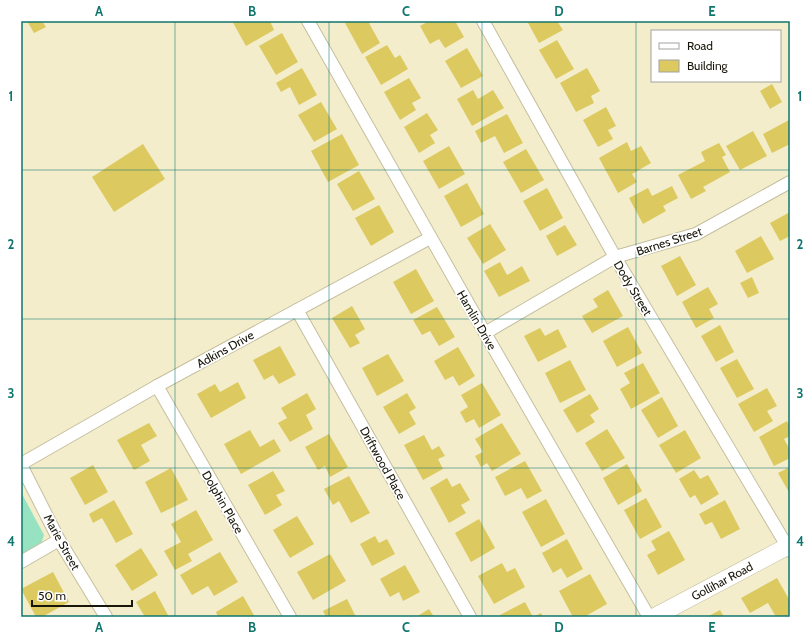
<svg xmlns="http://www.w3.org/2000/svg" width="811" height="638" viewBox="0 0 811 638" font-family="Cabin,sans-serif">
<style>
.green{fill:#97e3c1}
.building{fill:#dcca61}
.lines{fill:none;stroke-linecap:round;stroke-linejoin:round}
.minor-casing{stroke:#c5bf9f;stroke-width:14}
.secondary-casing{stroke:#c5bf9f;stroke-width:18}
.minor{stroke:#fff;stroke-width:12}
.secondary{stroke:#fff;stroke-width:17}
.grid{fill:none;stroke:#0f766e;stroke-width:1;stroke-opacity:0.55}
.labels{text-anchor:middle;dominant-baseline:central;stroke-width:3.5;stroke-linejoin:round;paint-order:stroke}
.street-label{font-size:12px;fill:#18160a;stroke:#fff}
.neatline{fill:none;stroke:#0f766e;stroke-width:1.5}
.grid-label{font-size:13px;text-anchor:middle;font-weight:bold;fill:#0f766e}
</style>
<rect width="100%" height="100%" fill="#f3edcb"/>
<polygon class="green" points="21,492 44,535 41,544 21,555"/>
<g class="building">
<polygon points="27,21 42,21 46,27 34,33"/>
<polygon points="232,21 270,21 274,30 246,46"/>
<polygon points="349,21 372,21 369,23 380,43 362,54 345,23"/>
<polygon points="429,21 455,21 464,37 445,48 439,39 430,44 420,26"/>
<polygon points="527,21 557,21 563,30 539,43"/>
<polygon points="282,33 298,62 276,75 259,46"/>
<polygon points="557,40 574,69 556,79 539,50"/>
<polygon points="387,45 395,58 400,55 408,69 381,85 365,57"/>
<polygon points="467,48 483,76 461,88 445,61"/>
<polygon points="302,68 317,95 299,105 290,87 281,92 276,83"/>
<polygon points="587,68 600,91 591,96 594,103 576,112 560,83"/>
<polygon points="409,78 421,98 412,103 416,110 400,120 384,92"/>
<polygon points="772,84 782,102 770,109 760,91"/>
<polygon points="473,90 478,99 493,90 504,108 472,126 457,99"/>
<polygon points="321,102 337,129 314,142 298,115"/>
<polygon points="606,107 616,126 608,130 613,139 598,147 583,120"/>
<polygon points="427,113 438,130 430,135 435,143 419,153 404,127"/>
<polygon points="507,114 523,143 504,153 495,136 481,143 475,131"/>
<polygon points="789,120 790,144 772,153 763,134"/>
<polygon points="753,131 767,156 740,170 726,146"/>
<polygon points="342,134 359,165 328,182 311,151"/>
<polygon points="627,142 631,151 641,146 651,163 632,174 637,182 618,193 599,158"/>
<polygon points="719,143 726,155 722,157 730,172 703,187 706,191 691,199 678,175 705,161 701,152"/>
<polygon points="143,144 165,179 114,212 92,177"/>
<polygon points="449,146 465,174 439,189 423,161"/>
<polygon points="526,149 544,180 521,193 503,162"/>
<polygon points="359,171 375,199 353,211 337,184"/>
<polygon points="467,183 484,214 461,227 444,196"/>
<polygon points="672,186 678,198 663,206 666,211 643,224 629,198 648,188 652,196"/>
<polygon points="547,188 563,218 540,231 523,201"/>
<polygon points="379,205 394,232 371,246 355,218"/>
<polygon points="790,212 790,236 780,241 770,223"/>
<polygon points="490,224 506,250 483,264 467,238"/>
<polygon points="565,225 577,245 557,256 546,236"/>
<polygon points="761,236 774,259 747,273 735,251"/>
<polygon points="680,256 696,285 677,296 661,266"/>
<polygon points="500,262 507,275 522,266 530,281 499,297 484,271"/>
<polygon points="416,269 434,301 411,314 393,282"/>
<polygon points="752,277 759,293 748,298 740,283"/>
<polygon points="708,287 718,304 709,309 714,318 696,328 682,302"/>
<polygon points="608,290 623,316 592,333 582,316 598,307 593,299"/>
<polygon points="352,306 365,329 355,335 360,343 350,348 332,318"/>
<polygon points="437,307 455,337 439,346 430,331 422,335 413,320"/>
<polygon points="720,325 734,352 716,362 701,336"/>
<polygon points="628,327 642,353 617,367 603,341"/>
<polygon points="540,328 545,336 558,329 567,347 538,362 524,336"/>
<polygon points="280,346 296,375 279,384 273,375 264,380 253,360"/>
<polygon points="458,347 475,376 459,386 453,376 445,380 434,361"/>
<polygon points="388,354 404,381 377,396 362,368"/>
<polygon points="737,359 754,389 737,398 720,368"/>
<polygon points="570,360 586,390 560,403 545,373"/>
<polygon points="643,363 660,393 631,409 620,389 630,383 624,373"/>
<polygon points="238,382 246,398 211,418 197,394 215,384 220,392"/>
<polygon points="482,383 501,415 479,428 474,419 466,423 460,412 468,407 461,395"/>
<polygon points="767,388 777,406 767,411 773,421 754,432 738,404"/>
<polygon points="307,393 316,409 306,415 313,429 290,442 278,423 287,418 281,408"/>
<polygon points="407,393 416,408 409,412 416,424 399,434 383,407"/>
<polygon points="590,394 599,409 590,415 595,422 577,433 563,410"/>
<polygon points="662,397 678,426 658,438 641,410"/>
<polygon points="787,421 790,427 790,436 784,439 790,450 790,458 774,466 759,437"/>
<polygon points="149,423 157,436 141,445 150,461 134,470 117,440"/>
<polygon points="502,423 521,454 492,471 487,463 481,467 475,456 483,452 475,439"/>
<polygon points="607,429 625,458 602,471 585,443"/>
<polygon points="250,430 260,447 274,439 281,451 241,474 224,444"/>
<polygon points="685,430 701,458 676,473 659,445"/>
<polygon points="329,434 348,467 330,477 325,466 318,470 305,447"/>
<polygon points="424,435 432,450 439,446 445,456 438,459 443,469 423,480 404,445"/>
<polygon points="525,461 542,491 527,499 521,488 505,496 495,477"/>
<polygon points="627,464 642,491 618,505 603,478"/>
<polygon points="93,465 108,492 85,505 70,478"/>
<polygon points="790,467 790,494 778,473"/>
<polygon points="171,468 188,500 161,513 145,482"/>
<polygon points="694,470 700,479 708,475 719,494 701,505 695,495 690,498 679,479"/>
<polygon points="273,471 285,491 276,495 282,505 265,515 248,485"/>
<polygon points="349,476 370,513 351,523 339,501 333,505 324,489"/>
<polygon points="447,478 452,487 460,483 470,500 461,505 466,513 449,523 430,488"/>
<polygon points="646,498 662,527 640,539 624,510"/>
<polygon points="546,499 565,534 541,547 522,512"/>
<polygon points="114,500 133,534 116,543 102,518 93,523 89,514"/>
<polygon points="725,500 740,529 721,539 712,522 705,525 699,514"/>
<polygon points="196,510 213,540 188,554 192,561 175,570 164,551 181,542 171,524"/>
<polygon points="297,516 314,544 290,558 273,530"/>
<polygon points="479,519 495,548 471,562 455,533"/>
<polygon points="669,531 685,560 658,575 647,555 656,550 651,541"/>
<polygon points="375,536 379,543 387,539 395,554 372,566 360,544"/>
<polygon points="567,539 583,569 567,578 561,568 553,573 542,553"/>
<polygon points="141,548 158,575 132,591 115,565"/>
<polygon points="220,552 238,582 214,596 208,586 192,595 180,575"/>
<polygon points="330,554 346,581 313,600 297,572"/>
<polygon points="502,563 507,572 515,568 525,587 494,604 478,576"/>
<polygon points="405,565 420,592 403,601 399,592 390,597 380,579"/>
<polygon points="53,572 69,602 42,617 36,617 21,589"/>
<polygon points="590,574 607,604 584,617 573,617 559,591"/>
<polygon points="777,578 790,601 790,614 785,617 776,617 768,603 750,613 741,598"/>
<polygon points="155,591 169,617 145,617 136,602"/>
<polygon points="243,596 255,617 218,617 216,612"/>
<polygon points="347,599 356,617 326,617 323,611"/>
<polygon points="525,602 533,617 541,613 543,617 501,617 500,615"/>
<polygon points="429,609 434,617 416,617"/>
<polygon points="720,610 724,617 707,617"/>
</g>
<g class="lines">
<defs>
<g id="minor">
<polyline points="308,21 485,333 649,617"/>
<polyline points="483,21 615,257 790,551"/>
<polyline points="297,310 470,617"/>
<polyline points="485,333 615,257 696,234 790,182"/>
<polyline points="157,386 290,617"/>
<polyline points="21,464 157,386 430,238"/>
<polyline points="21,465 59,540 106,617"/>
<polyline points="21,562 59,540"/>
</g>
<polyline id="secondary" points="654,617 790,545"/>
</defs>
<use href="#minor" class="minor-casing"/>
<use href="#secondary" class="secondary-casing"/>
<use href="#minor" class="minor"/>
<use href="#secondary" class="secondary"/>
</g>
<path class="grid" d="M175,21V617M329,21V617M482,21V617M636,21V617M21,170H790M21,319H790M21,468H790"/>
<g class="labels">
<g class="street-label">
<text transform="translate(669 241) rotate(-18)">Barnes Street</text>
<text transform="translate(633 288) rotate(59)">Dody Street</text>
<text transform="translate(477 320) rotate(60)">Hamlin Drive</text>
<text transform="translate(225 349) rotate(-29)">Adkins Drive</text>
<text transform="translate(383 463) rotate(61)">Driftwood Place</text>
<text transform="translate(223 502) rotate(60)">Dolphin Place</text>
<text transform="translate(62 542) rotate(61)">Marie Street</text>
<text transform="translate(722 581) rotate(-28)">Gollihar Road</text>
</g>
</g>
<rect width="811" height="638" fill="none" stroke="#ffffff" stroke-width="44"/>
<rect x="651" y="30" width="130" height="52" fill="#ffffff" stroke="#a3a29d"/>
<rect x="659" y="43" width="20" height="6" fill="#ffffff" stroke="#a3a29d"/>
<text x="687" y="50" font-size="12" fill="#18160a">Road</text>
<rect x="659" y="60" width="20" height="12" fill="#dcca61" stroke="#a3a29d"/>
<text x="687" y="70" font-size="12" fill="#18160a">Building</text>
<path d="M32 600v6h100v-6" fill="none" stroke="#18160a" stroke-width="2"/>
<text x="38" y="600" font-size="12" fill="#18160a" stroke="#ffffff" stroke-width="3" paint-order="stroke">50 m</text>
<rect x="22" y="22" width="767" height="594" class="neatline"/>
<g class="grid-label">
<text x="99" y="16">A</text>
<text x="252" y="16">B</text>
<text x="406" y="16">C</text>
<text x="559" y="16">D</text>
<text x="712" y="16">E</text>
<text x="11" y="101">1</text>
<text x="800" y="101">1</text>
<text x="11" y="249">2</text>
<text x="800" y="249">2</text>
<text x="11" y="398">3</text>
<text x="800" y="398">3</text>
<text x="11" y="546">4</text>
<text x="800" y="546">4</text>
<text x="99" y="632">A</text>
<text x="252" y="632">B</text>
<text x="406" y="632">C</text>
<text x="559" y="632">D</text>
<text x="712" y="632">E</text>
</g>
</svg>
